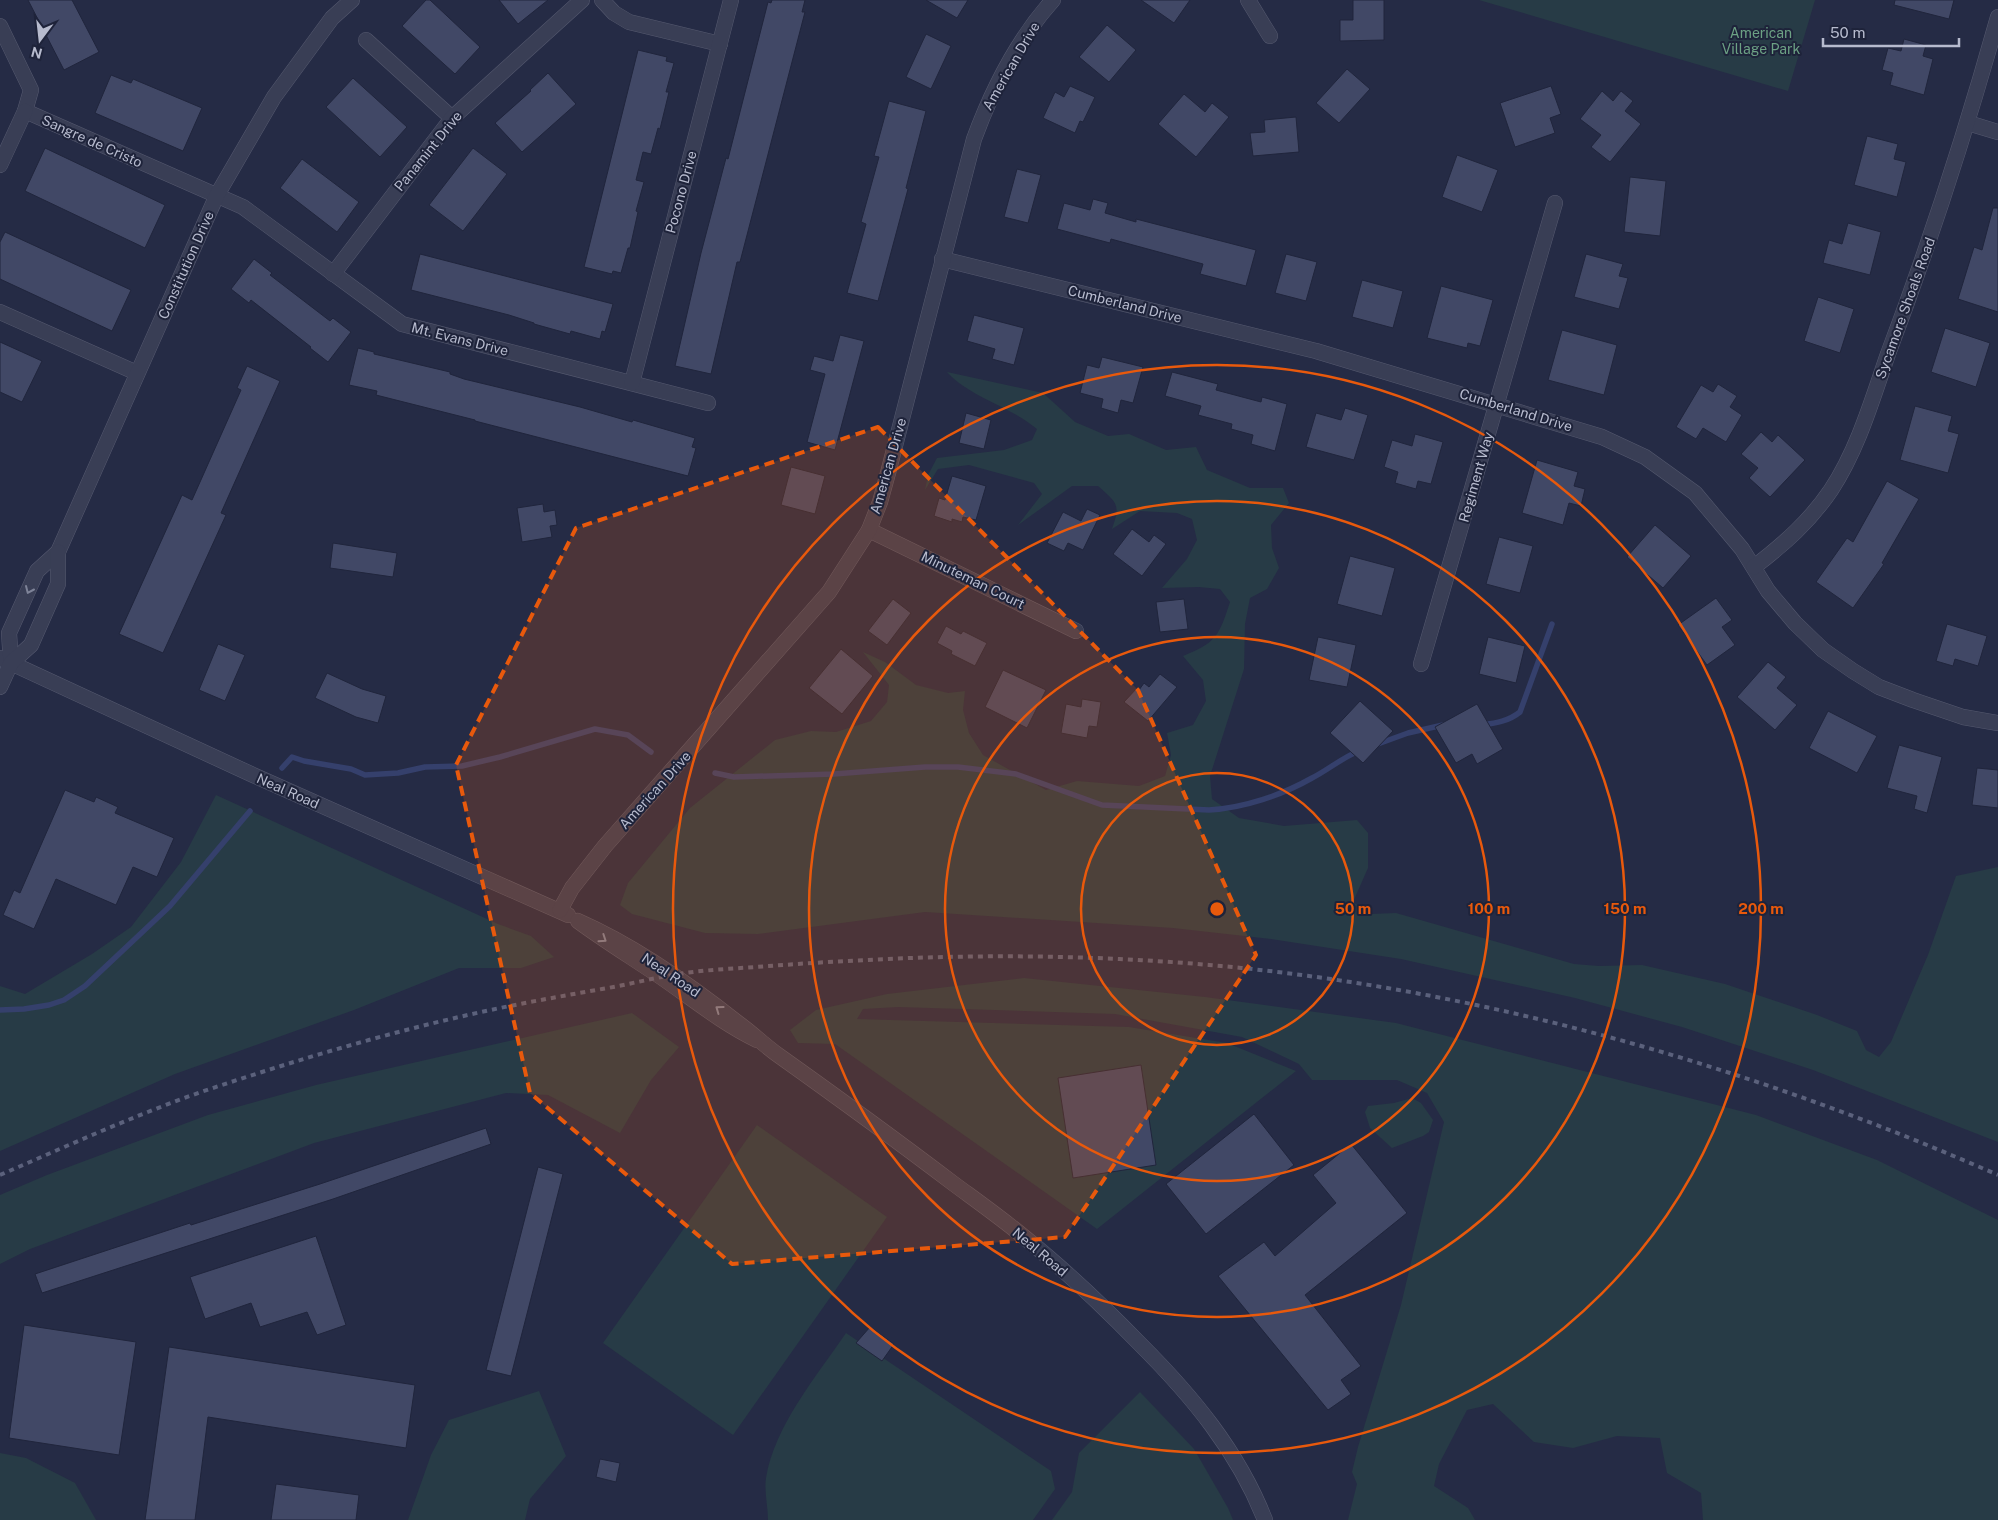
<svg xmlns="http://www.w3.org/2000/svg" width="1998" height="1520" viewBox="0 0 1998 1520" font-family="'Public Sans',sans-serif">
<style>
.green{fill:#273b46}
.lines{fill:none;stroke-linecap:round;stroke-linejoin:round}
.stream{stroke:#35406c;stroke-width:5.5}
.building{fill:#414866;stroke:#20253c}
.minor-casing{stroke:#55596f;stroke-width:16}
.minor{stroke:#393e55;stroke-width:15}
.rail{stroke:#5b617c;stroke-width:4;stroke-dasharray:5 5;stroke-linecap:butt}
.oneway{stroke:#7e8398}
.marked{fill:#e8590c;fill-opacity:0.2;stroke:#e8590c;stroke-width:4;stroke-dasharray:10 6;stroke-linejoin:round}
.ring{fill:none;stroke:#e8590c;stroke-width:2.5}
.labels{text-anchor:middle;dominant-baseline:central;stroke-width:4;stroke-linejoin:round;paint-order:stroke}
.park-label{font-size:14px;fill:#6ca184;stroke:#1e233a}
.street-label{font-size:14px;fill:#b7bbce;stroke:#1e233a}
.centre{fill:#e8590c;stroke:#1e233a;stroke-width:2.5}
.ring-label{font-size:15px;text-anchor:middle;font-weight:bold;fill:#e8590c;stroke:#1e233a;stroke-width:4;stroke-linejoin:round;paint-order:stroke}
</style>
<rect width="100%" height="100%" fill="#252b45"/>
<g class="green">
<polygon points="1479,0 1815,0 1788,91"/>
<path d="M947,372L1043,393L1075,422L1108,436L1129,434L1166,450L1196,447L1207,470L1250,488H1283L1289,503L1271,525L1272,548L1279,568L1267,589L1250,598L1245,624L1244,669L1210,776L1212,799L1239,818L1284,826L1357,820L1368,833V868L1353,902L1371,914L1396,913L1574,964L1599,966L1642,965L1725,984L1817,1015L1857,1031L1866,1050L1879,1057L1891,1042L1928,955L1956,876L1998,867V1142L1813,1070L1682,1027L1575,998L1401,959L1271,939L1173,928L925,912L758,934L705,933L632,914L620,905L628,883L690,808L775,740L811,731L836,732L871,721L887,702L889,685L863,652L885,662L916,685L948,693L965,691L963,710L969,733L983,755L1046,790L1077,781L1139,786L1165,776L1171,755L1167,733L1193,725L1206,701L1203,680L1183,656C1216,643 1219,636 1230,602L1220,589L1199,587L1162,588L1187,559L1197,540L1192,519L1177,513L1140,511L1112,529C1121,504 1117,503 1098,486H1072L1018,525L1042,494L1034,483L969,465L938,469L925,490L928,475L937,458L1004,450L1032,440L1037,429C1010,406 971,398 947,372Z"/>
<polygon points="216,795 498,924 531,936 554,957 521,968 459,968 354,1010 175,1074 0,1151 0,986 25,994 92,954 131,927 181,862"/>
<polygon points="1024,978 1205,997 1396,1023 1756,1115 1877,1160 1998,1220 1998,1520 1703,1520 1701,1493 1667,1473 1660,1438 1617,1436 1573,1448 1534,1442 1493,1404 1467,1410 1439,1464 1434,1486 1468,1508 1475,1520 1348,1520 1357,1484 1352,1472 1358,1447 1401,1305 1444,1122 1427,1093 1397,1080 1312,1080 1299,1064 1242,1037 1115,1014 898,1007 863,1009 857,1019 1129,1027 1227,1043 1296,1071 1097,1229 835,1044 798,1043 790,1030 816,1010 887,994"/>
<polygon points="632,1013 679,1047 651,1080 620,1133 548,1095 506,1093 314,1143 30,1249 0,1264 0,1195 47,1175 208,1115 316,1085"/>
<polygon points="1412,1098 1421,1103 1433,1120 1429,1132 1423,1136 1392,1148 1370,1128 1365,1112 1368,1106 1394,1103"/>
<polygon points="757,1125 887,1217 733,1435 603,1343"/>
<path d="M846,1333L1051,1471L1055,1489L1033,1520H768C768,1507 764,1491 766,1478C775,1425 816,1377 846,1333Z"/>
<polygon points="539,1391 566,1456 530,1499 525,1520 408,1520 431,1455 449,1420"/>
<polygon points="1140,1392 1194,1449 1228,1508 1233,1520 1052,1520 1072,1492 1079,1453"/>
<polygon points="0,1453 26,1458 75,1483 96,1520 0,1520"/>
</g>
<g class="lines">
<g class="stream">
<path d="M1482,725C1496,723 1509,721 1520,712L1552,624"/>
<polyline points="1375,745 1408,733 1443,725"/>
<polyline points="282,768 292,757 304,761 351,769 365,775 398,773 425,767 462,766 500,757 595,729 628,735 651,752"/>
<path d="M715,773L734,777L834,774L925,767H958L1016,774L1102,805L1209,810C1244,808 1282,795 1312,778C1328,770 1343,757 1359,751"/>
<polyline points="0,1010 24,1009 49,1005 64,1000 85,986 170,906 250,811"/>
</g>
</g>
<g class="building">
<polygon points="28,0 72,0 99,52 64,70"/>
<polygon points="426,0 430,0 480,47 455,74 402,26"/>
<polygon points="499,0 548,0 518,24"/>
<polygon points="772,0 805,0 802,12 805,12 740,262 737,262 711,374 675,366 701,253 726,158 728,159 768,2 771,3"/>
<polygon points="926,0 968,0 957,18"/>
<polygon points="1141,0 1190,0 1174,23"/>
<polygon points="1353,0 1384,0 1384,40 1340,41 1340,20 1353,20"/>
<polygon points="1895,0 1954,0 1949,19 1894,5"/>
<polygon points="1107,25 1136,50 1109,82 1079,57"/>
<polygon points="926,34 951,46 931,89 906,77"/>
<polygon points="1904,39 1926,45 1923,56 1933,59 1924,95 1890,85 1893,73 1882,70 1888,48 1901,51"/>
<polygon points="638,50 667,57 666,61 674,63 666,92 669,92 660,129 658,128 651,154 643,152 636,180 644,182 636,211 638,212 630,248 628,248 621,273 613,271 612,274 584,267"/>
<polygon points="1347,69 1370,89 1339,123 1316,103"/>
<polygon points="548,73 576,104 522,152 495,123 531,91 530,90"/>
<polygon points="111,75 131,83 133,79 202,108 183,151 95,113"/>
<polygon points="353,78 407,127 380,157 326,107"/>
<polygon points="1070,86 1095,97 1083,122 1080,121 1075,133 1043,118 1055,92 1064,97"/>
<polygon points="1551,86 1561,114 1550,118 1555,133 1515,147 1500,103"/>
<polygon points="1602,91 1613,101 1621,91 1633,101 1625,111 1641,124 1610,162 1591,147 1601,135 1580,119"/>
<polygon points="1184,94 1205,112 1212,103 1229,117 1196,157 1158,124"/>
<polygon points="889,101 926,111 906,188 908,189 878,301 847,293 866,224 861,222 879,157 874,156"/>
<polygon points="1296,117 1299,152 1253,156 1250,133 1265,132 1264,120"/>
<polygon points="1867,136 1898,144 1894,159 1906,162 1897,197 1854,185"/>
<polygon points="45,148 165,205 145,248 25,191"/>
<polygon points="473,148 507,174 463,231 429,205"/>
<polygon points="1457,155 1498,170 1482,212 1442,197"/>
<polygon points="302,159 359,202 337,232 280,188"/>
<polygon points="1017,169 1041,175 1028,223 1004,217"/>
<polygon points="1630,177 1666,181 1660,236 1624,232"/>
<polygon points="1093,199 1108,203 1105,213 1136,222 1136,219 1256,250 1246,286 1200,274 1203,264 1111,239 1110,243 1057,229 1064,203 1090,210"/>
<polygon points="1993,208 1998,208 1998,312 1958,299 1974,247 1982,250"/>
<polygon points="1848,223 1881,232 1870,275 1823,263 1829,240 1842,244"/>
<polygon points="5,232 131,290 112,331 0,279 0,242"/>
<polygon points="420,254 613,304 605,332 602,331 600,339 571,331 570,334 534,324 534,323 509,315 411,290"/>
<polygon points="1286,254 1317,262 1306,301 1275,293"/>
<polygon points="1586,254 1623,264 1619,276 1628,278 1619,309 1574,297"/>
<polygon points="254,259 272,273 270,275 330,321 333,318 351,332 328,362 310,348 311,347 251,300 249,303 231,289"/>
<polygon points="1362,280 1403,291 1393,328 1352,317"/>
<polygon points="1441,286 1493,300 1480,346 1468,343 1467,348 1427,338"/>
<polygon points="1818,297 1854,309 1840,353 1804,341"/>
<polygon points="974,315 1024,328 1014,365 992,359 995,349 967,341"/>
<polygon points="1945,328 1990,343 1976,387 1931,372"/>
<polygon points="1562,330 1617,345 1604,395 1548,380"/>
<polygon points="840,335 864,341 835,450 807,442 825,374 810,370 814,356 833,361"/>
<polygon points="0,342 42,361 22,402 0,392"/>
<polygon points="358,348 374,352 374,354 450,372 450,374 464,379 580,407 632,422 633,420 695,438 692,447 696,448 688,476 475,421 475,420 376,395 377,391 349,385"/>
<polygon points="1102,357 1143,367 1133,403 1121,400 1118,413 1101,408 1103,399 1080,393 1087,365 1099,368"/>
<polygon points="247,366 280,381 221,513 226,515 163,653 119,634 182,495 192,500 241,390 237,388"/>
<polygon points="1172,372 1218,384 1216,390 1261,402 1262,397 1287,404 1275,451 1251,444 1253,435 1231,429 1232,424 1198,415 1201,406 1165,396"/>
<polygon points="1718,384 1737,396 1730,407 1742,415 1726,442 1703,428 1696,439 1676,427 1701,385 1713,392"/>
<polygon points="1915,406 1952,416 1948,431 1959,434 1948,473 1900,460"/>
<polygon points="1345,408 1368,415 1354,460 1306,447 1316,413 1341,420"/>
<polygon points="966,413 991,420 984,449 959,443"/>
<polygon points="1761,432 1772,442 1778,435 1805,460 1770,497 1749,478 1758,468 1741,454"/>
<polygon points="1415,434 1443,442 1431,484 1418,481 1416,489 1395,483 1398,472 1384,467 1392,440 1412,446"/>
<polygon points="1537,460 1578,472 1574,486 1585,489 1581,506 1569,503 1563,525 1522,513"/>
<polygon points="791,467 825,476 815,514 781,505"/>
<polygon points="952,476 986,486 976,520 963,517 962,522 952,519 952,522 934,516 939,498 945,500"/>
<polygon points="1887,481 1919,499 1882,563 1884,564 1853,608 1816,582 1847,538 1853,542"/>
<polygon points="543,504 544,512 555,510 557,525 550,526 552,537 522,542 517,508"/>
<polygon points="1087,509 1100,515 1083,550 1068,543 1064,551 1047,543 1063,512 1081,521"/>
<polygon points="1655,525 1691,556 1663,588 1627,557"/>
<polygon points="1132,529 1149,542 1154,535 1166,544 1142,576 1113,554"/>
<polygon points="1499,537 1533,546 1520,593 1486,584"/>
<polygon points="333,543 397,553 393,577 330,568"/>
<polygon points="1350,556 1395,568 1382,616 1337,604"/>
<polygon points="1716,598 1732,620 1722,627 1735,645 1707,665 1678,625"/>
<polygon points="893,599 911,613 887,645 868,631"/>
<polygon points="1184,599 1188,629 1160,632 1156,602"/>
<polygon points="1947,624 1987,636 1978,666 1955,659 1953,666 1936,661"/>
<polygon points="946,626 961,634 963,631 987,643 975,666 951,654 952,651 937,643"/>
<polygon points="1318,637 1356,645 1347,687 1309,680"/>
<polygon points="1488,637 1525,646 1516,683 1479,674"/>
<polygon points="218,644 245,655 225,701 199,690"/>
<polygon points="841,649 873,676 842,714 809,688"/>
<polygon points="1768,662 1786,677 1777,688 1797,705 1775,730 1737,697"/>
<polygon points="1003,670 1046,690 1027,728 985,707"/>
<polygon points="327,673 362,689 386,696 378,723 356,717 315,698"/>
<polygon points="1160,674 1177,687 1148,721 1124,702 1137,688 1139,690 1144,683 1149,687"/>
<polygon points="1082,699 1101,702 1097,727 1089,726 1087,738 1061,733 1066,704 1081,707"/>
<polygon points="1360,701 1393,731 1363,763 1330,733"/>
<polygon points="1477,704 1503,749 1477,764 1472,754 1456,763 1435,727"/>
<polygon points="1828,711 1877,736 1857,773 1809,748"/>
<polygon points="1899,745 1942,757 1927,813 1914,809 1917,796 1887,788"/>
<polygon points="1977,768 1998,770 1998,808 1972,805"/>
<polygon points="65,790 94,802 96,797 118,807 115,813 174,838 157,877 133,867 116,905 56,879 34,929 3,915 14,890 20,893"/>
<polygon points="1141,1065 1156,1165 1073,1178 1058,1078"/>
<polygon points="1254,1114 1294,1165 1206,1234 1166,1184"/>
<polygon points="486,1128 491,1144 333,1199 42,1293 35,1274 190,1223 191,1225 320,1184"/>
<polygon points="1351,1144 1407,1213 1305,1295 1361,1366 1341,1380 1351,1394 1328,1410 1218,1276 1264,1242 1275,1256 1336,1203 1313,1175"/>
<polygon points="538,1167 563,1174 511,1376 486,1370"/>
<polygon points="316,1236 346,1325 317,1335 307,1312 260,1327 251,1303 205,1319 190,1277"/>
<polygon points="24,1325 136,1342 119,1455 9,1438"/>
<polygon points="870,1327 894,1344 882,1361 856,1343"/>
<polygon points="169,1347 415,1385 406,1448 208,1417 195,1520 145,1520"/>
<polygon points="600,1459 620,1463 616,1482 596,1477"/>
<polygon points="276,1484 359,1495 356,1520 271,1520"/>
</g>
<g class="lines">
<defs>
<g id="minor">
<polyline points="602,0 614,13 629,22 720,44"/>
<polyline points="1248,0 1270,36"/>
<polyline points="0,26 31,90 25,111 243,207 402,324 708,403"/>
<polyline points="366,40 452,118"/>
<polyline points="1968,123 1998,132"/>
<polyline points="0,165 25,111"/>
<polyline points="942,259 1316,351 1602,437 1645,457 1695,493 1742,549 1768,591 1795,623 1823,650 1853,671 1879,687 1913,700 1963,717 1998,723"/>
<polyline points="333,274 452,118 582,0"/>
<polyline points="0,312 137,373"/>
<polyline points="632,383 731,0"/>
<polyline points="869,530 1076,631"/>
<path d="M1754,567C1784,544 1810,521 1831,490C1858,449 1872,400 1888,354C1930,243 1966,131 1998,17"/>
<polyline points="0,658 253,775 568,915"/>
<polyline points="11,663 9,633 37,571 58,552 217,195 274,97 332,18 352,0"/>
<polyline points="1421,664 1555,203"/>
<polyline points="0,687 11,663 31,645 58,584 58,552"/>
<path d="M560,910L572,888L605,846L829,592L869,530L880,502L888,473L974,139C992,90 1018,39 1053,0"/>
<path d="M757,1040C722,1023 693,999 661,977C633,958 605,941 578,921C635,946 689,984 738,1023C752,1033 764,1045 778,1055C837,1097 896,1140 954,1184C977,1201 1001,1218 1024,1237C1065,1270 1103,1306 1140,1344C1192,1396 1238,1451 1265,1520"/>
</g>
</defs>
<use href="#minor" class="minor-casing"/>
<use href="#minor" class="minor"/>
<path class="rail" d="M0,1175C67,1146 133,1116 201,1092C299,1059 399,1029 500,1008C534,1001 568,995 602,989C626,985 649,979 673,975C700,970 728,969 756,967C807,963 859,960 911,958C1021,954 1132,957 1242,968C1503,995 1758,1070 1998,1175"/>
</g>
<defs><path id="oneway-chevron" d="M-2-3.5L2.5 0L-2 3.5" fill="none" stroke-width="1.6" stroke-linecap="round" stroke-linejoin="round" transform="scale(1.25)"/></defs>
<g class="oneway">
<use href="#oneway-chevron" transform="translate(29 590) rotate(114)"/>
<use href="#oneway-chevron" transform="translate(603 939) rotate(34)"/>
<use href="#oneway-chevron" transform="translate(719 1009) rotate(-144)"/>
</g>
<path class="marked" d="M878,427L1138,690L1256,955L1065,1237L732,1264L530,1093L456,765L576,528Z"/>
<g class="ring">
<circle cx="1217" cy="909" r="136"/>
<circle cx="1217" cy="909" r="272"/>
<circle cx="1217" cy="909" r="408"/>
<circle cx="1217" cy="909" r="544"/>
</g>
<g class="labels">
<g class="park-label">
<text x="1761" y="33">American<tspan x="1761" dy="16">Village Park</tspan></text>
</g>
<g class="street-label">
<text transform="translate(1011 66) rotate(-60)">American Drive</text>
<text transform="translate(92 141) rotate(24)">Sangre de Cristo</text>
<text transform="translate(428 151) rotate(-51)">Panamint Drive</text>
<text transform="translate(681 192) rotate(-75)">Pocono Drive</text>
<text transform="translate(186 265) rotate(-66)">Constitution Drive</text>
<text transform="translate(1125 304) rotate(14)">Cumberland Drive</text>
<text transform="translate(1905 308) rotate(-70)">Sycamore Shoals Road</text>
<text transform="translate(460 339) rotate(14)">Mt. Evans Drive</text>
<text transform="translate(1516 410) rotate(17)">Cumberland Drive</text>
<text transform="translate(888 466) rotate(-74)">American Drive</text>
<text transform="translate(1476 477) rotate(-74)">Regiment Way</text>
<text transform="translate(973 580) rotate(26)">Minuteman Court</text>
<text transform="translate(655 790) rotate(-48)">American Drive</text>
<text transform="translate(288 791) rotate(24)">Neal Road</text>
<text transform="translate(671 975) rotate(34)">Neal Road</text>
<text transform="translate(1040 1252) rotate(40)">Neal Road</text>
</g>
</g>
<circle cx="1217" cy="909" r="8" class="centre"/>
<g class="ring-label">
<text x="1353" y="914">50 m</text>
<text x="1489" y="914">100 m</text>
<text x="1625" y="914">150 m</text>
<text x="1761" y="914">200 m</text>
</g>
<g transform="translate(40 40) rotate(195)" stroke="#1e233a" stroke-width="4" paint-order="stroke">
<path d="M0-4L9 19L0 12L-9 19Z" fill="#b7bbce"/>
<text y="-8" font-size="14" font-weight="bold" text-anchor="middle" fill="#b7bbce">N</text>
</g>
<path d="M1823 38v8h136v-8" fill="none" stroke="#b7bbce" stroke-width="2.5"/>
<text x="1830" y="38" font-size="15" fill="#b7bbce" stroke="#1e233a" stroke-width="4" paint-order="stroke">50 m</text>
</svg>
